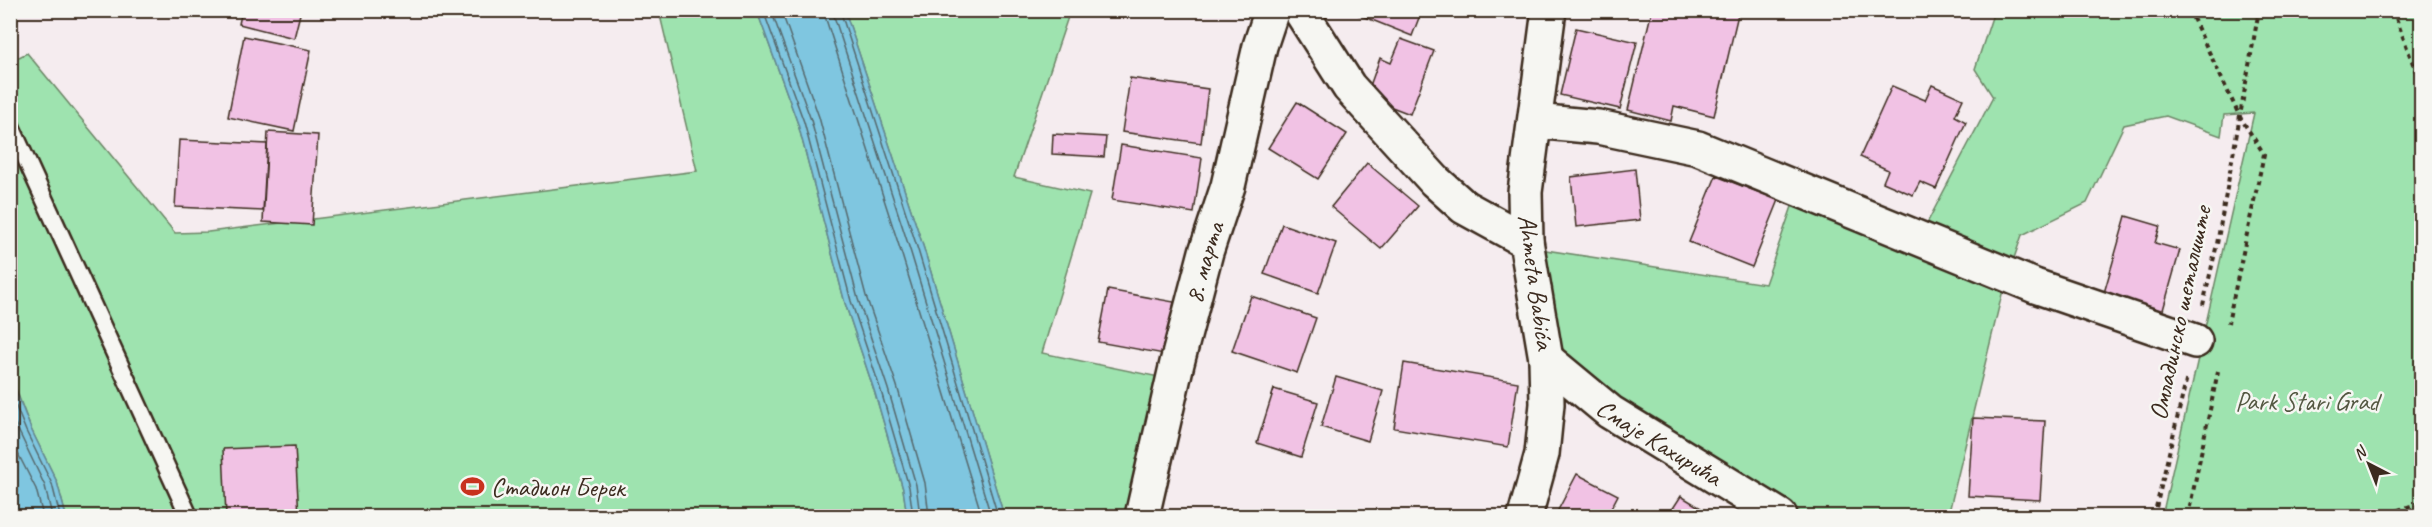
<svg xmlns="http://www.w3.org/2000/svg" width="2432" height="527" viewBox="0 0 2432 527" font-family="Caveat,sans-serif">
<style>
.green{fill:#9ee3af;stroke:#6c8666;stroke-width:1.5}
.water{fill:#7fc6e0;stroke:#648892;stroke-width:1.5}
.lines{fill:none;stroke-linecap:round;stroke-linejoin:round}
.shore{stroke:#56686c;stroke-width:1.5}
.building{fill:#f1c2e4;stroke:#3b2a1e;stroke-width:1.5}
.service-casing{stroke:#3b2a1e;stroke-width:21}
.minor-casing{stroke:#3b2a1e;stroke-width:38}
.path{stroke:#3b2a1e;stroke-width:4;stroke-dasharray:4.5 4.5;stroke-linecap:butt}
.service{stroke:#f6f6f2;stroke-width:16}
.minor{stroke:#f6f6f2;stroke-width:33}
.labels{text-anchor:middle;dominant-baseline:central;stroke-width:5;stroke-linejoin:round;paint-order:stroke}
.street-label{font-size:26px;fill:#3b2a1e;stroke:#f6f6f2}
.park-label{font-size:26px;fill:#545842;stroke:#f6f6f2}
.poi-label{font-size:26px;fill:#3b2a1e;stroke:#f6f6f2;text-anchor:start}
</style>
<rect width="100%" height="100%" fill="#f5ecef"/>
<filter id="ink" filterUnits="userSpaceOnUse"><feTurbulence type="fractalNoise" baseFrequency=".0167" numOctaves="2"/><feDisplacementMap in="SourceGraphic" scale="12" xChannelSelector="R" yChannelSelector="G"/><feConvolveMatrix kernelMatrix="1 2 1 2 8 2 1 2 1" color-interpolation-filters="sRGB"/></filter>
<g filter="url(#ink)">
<g class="green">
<polygon points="659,11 757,11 798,124 845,303 875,393 903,489 907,516 66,516 57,482 31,429 11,376 11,61 27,53 175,233 208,232 697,171"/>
<polygon points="845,11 1070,11 1014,177 1090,194 1042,353 1164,378 1138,456 1129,516 1004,516 924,249"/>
<polygon points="1994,11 2421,11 2421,516 2162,516 2254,113 2224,115 2221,136 2166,116 2124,125 2087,203 2022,235 2003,290 1948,516 1950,516 1806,516 1655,427 1575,371 1561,346 1539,249 1765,284 1803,175 1927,223 1993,97 1975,69"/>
</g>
<g class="water">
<polygon points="757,11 845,11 924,249 1004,516 907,516 903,489 875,393 845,303 798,124"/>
<polygon points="10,376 31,429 57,482 66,516 11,516"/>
</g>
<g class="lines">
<g class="shore">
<polyline points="763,10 804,122 851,301 881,391 909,487 913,516"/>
<polyline points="771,10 811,120 858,299 888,389 916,485 920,516"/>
<polyline points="781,10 819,117 866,296 897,386 925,483 929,516"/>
<polyline points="823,10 902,255 982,516"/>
<polyline points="832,10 911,253 991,516"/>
<polyline points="840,10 918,250 998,516"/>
<polyline points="10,392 26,431 52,484 60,516"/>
<polyline points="10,413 45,486 52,516"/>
<polyline points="10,438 36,489 43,516"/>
</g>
</g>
<g class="building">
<polygon points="242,10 301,10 294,38 239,24"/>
<polygon points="1347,10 1422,10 1412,36"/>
<polygon points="1652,10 1739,10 1714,116 1674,106 1671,121 1628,110"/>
<polygon points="1576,28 1637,42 1620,109 1560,95"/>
<polygon points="244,36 311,50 294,131 228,117"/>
<polygon points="1401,39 1434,51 1410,114 1366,97 1380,58 1391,63"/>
<polygon points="1130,78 1208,89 1201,143 1122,132"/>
<polygon points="1932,85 1963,99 1955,116 1966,122 1936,189 1920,182 1913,195 1883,182 1888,170 1860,157 1892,86 1925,100"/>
<polygon points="1297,102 1347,134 1318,179 1268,148"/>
<polygon points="268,132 318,135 312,225 263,222"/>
<polygon points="1053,134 1106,137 1104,157 1052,154"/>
<polygon points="179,140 267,144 263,211 175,207"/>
<polygon points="1121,145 1202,158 1194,213 1112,200"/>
<polygon points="1367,163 1418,206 1381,249 1331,207"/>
<polygon points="1635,169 1640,220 1576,227 1571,177"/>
<polygon points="1716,176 1779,200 1752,267 1689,242"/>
<polygon points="2126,216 2160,226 2155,243 2180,250 2161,317 2102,300"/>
<polygon points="1282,224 1336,243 1318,293 1264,274"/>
<polygon points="1108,290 1174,302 1164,354 1098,342"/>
<polygon points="1251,296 1316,318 1297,373 1232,351"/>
<polygon points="1404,363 1518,382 1508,447 1394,428"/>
<polygon points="1336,377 1383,391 1368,441 1321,427"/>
<polygon points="1274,389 1318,402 1301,457 1257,443"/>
<polygon points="1973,418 2045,421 2040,500 1968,496"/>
<polygon points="295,446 299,516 226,516 223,449"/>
<polygon points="1577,474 1618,495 1607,516 1555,516"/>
<polygon points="1681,496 1714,516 1668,516"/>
</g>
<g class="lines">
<defs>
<polyline id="service" points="10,124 188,514"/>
<g id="minor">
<polyline points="1300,10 1349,87 1435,181 1464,207 1526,241"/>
<polyline points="1535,121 1598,127 1698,148 2035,286 2195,341"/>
<path id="s1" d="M1546,359L1610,412L1780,516"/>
<path id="s2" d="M1142,516L1177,363L1206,252L1228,186L1260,46L1272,10"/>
<polyline points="1525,516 1542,454 1547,404 1546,359 1526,241 1525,192 1549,10"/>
</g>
</defs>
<use href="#service" class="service-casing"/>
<use href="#minor" class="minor-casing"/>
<g class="path">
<polyline points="2189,10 2240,117 2264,154 2228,323"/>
<polyline points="2393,10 2422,88"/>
<polyline points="2203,305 2217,244 2259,10"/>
<polyline points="2154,516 2187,377"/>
<polyline points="2188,516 2218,371"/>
<polyline points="2381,516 2422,502"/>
</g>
<use href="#service" class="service"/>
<use href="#minor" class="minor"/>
</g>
</g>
<defs>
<symbol id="stadium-bare" viewBox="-9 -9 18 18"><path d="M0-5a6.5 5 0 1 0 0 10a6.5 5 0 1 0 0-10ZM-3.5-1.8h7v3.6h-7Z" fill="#c8321e" stroke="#f6f6f2" stroke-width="2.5" paint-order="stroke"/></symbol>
</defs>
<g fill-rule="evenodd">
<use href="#stadium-bare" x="456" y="470" width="33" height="33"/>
</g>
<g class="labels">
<g class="street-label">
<text stroke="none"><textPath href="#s2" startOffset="261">8. марта</textPath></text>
<text transform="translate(1536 282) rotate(82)">Ahmeta Babića</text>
<text transform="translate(2180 313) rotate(-78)">Омладинскo шеталиште</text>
<text stroke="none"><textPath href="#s1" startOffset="141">Смaје Кахирића</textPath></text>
</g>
<g class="park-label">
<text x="2307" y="401">Park Stari Grad</text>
</g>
<g class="poi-label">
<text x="491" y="487">Стадион Берек</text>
</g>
</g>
<rect width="2432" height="527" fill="none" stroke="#f6f6f2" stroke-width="36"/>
<rect x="18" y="18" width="2396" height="491" fill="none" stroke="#3b2a1e" stroke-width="2" filter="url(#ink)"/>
<g transform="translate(2369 464) rotate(318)" stroke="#f6f6f2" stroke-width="4.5" paint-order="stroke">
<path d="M0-4.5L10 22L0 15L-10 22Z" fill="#3b2a1e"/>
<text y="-9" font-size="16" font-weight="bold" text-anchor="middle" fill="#3b2a1e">N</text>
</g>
</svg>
